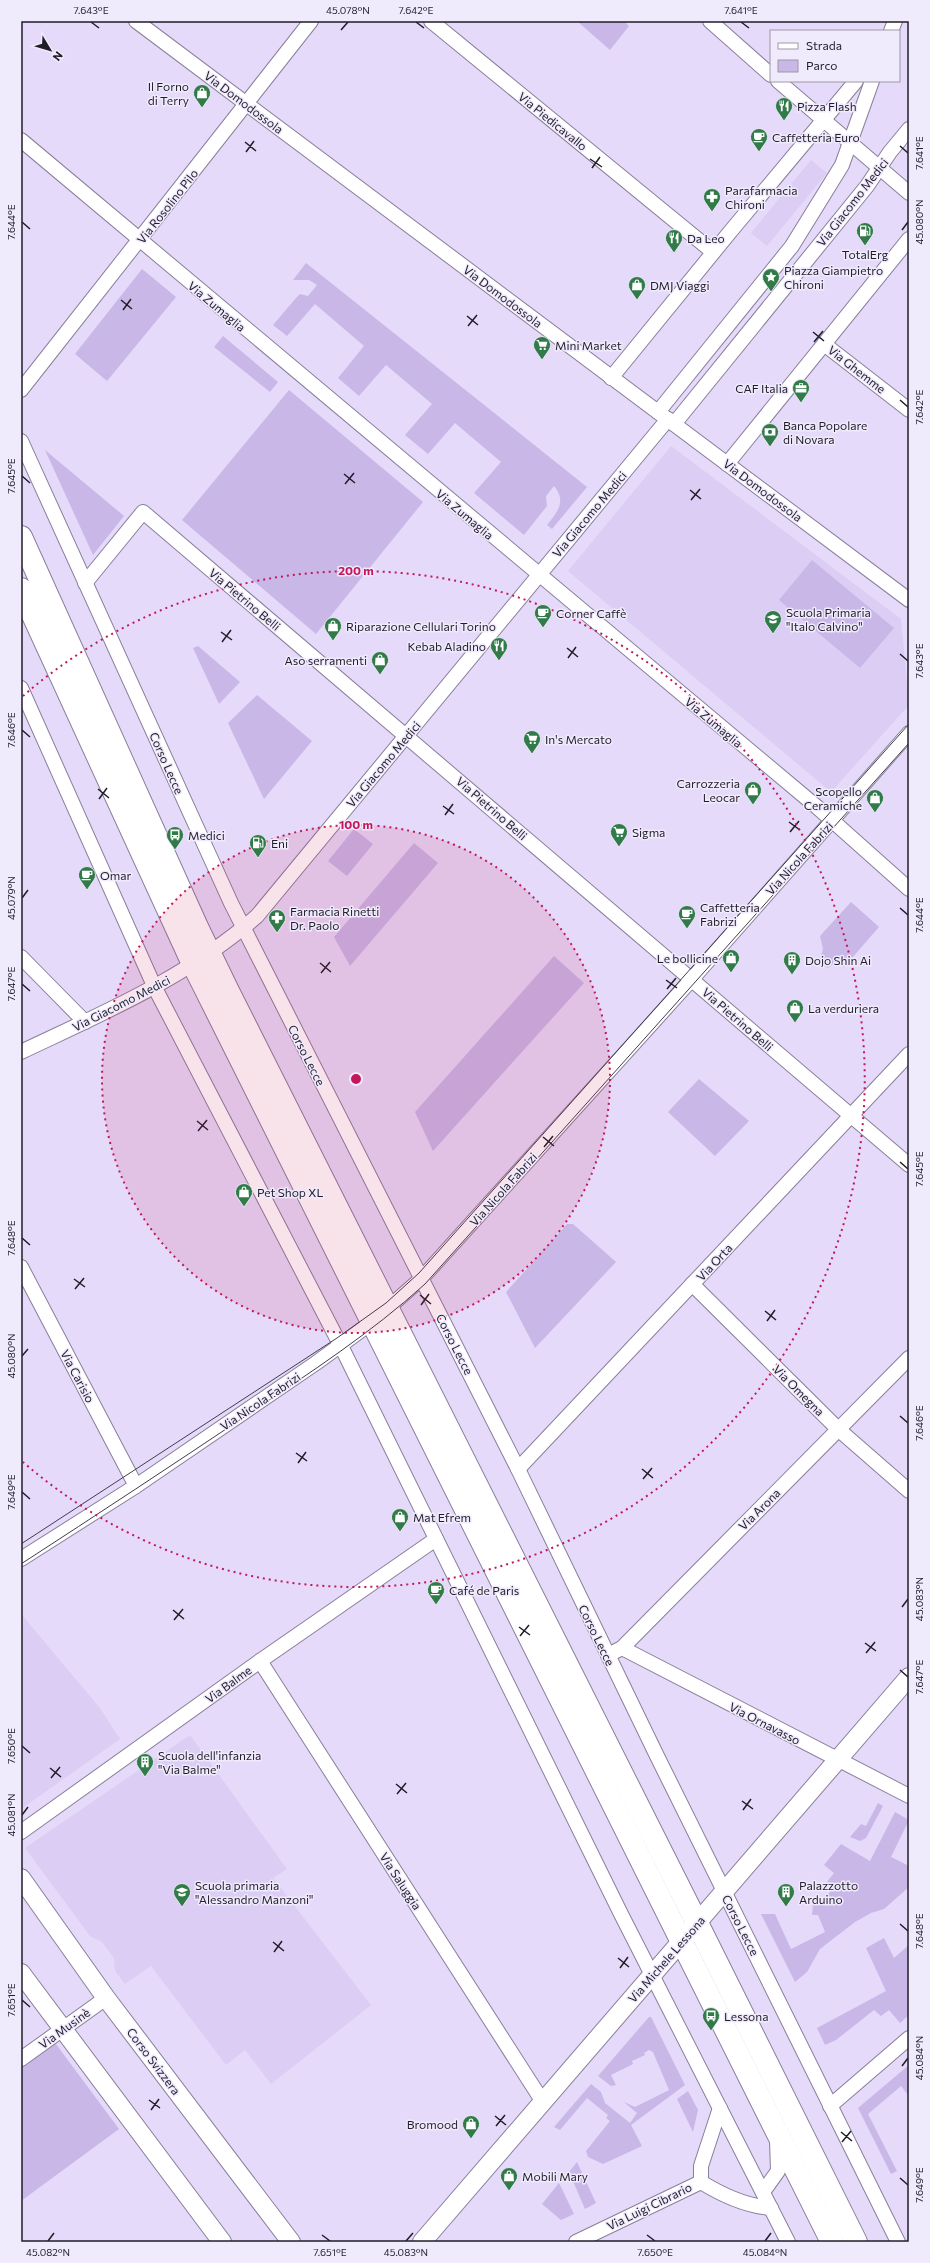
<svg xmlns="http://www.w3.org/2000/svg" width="930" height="2263" viewBox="0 0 930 2263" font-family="Commissioner,sans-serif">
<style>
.built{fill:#dbcdf3}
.green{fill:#c9b7e8}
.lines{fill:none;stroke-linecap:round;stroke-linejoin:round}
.minor-casing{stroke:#897f9a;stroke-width:16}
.tertiary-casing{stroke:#897f9a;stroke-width:20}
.primary-casing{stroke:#897f9a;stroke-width:24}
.minor{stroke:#fff;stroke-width:14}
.tertiary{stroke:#fff;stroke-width:18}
.primary{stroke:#fff;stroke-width:22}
.tram{stroke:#423d4b;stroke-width:1}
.ticks{fill:none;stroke:#211d28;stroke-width:1.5}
.ring{fill:none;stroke:#c2185b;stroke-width:2;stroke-dasharray:2 4}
.labels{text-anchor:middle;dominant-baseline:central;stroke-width:3;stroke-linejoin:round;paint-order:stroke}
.poi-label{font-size:12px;fill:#211d28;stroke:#f0eafd;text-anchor:start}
.street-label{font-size:12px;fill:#211d28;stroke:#f0eafd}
.centre{fill:#c2185b;stroke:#f0eafd;stroke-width:2}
.ring-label{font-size:12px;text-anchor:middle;font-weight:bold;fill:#c2185b;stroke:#f0eafd;stroke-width:3;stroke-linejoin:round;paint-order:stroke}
.neatline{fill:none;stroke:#211d28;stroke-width:1.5}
.ticks-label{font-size:10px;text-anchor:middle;fill:#211d28}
</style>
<rect width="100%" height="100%" fill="#e5daf9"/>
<g class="built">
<polygon points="811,160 827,173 767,246 751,233"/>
<polygon points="671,446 901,619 909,705 831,792 568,571"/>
<polygon points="21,1614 99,1707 120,1739 21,1809"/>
<polygon points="190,1735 287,1869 273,1878 371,2005 271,2084 245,2050 226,2065 151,1966 125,1984 115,1971 114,1958 102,1942 90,1936 25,1848"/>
</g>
<g class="green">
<polygon points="577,21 624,21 629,26 610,50"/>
<path d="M306,263L587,487L552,529L547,525C557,513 567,501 554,486L546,496L547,506L524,535L474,493L501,462L455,423L428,454L405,435L432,404L386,365L359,396L338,378L364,346L315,304L287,336L273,325L296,298L300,294L308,296L317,285L309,280H293Z"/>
<polygon points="142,269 176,297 107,381 75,354"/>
<polygon points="223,336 278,382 270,392 214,347"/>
<polygon points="289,390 423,502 316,634 182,520"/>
<polygon points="45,450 124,516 93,555"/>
<polygon points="812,560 894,628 860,668 779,600"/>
<polygon points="198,646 240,682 219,704 193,648"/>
<polygon points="257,695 312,741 264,799 228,723"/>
<polygon points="354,829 373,844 347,876 328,861"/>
<polygon points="414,843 438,863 350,966 334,937"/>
<polygon points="851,902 879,927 844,967 837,961 828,968 821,964 820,959 823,949 820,936"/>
<polygon points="554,956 584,983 433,1151 415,1112"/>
<polygon points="699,1079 749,1121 715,1156 668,1112"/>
<polygon points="567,1224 573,1224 616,1262 535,1348 506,1292"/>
<polygon points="878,1803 883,1806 866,1838 860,1841 850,1837 861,1824 866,1826"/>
<polygon points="895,1812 909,1820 891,1857 909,1866 909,1887 884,1909 871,1913 855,1922 820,1949 807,1972 795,1982 761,1914 775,1914 791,1949 825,1932 818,1915 812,1915 813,1904 819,1905 833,1888 827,1882 834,1873 824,1865 841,1844 870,1861"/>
<polygon points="884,1938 894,1958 909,1945 909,2015 900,2023 889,2010 881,2016 874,2010 836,2040 825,2045 817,2028 886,1991 866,1948"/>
<polygon points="649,2017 651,2017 685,2085 631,2125 642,2146 603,2164 588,2157 586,2151 610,2121 606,2118 608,2115 587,2098 560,2130 554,2127 591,2084 601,2092 605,2103 630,2123 637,2113 624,2102 635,2107 669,2090 653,2052 649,2050 644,2053 645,2055 632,2061 633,2064 611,2075 616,2085 611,2086 598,2076"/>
<polygon points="53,2040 119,2129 21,2201 21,2063"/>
<polygon points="909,2065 909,2096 901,2086 868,2114 897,2171 891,2174 858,2108"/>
<polygon points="688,2091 698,2110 693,2132 677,2099"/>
<polygon points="577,2162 596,2203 585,2209 569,2172"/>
<polygon points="559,2183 574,2214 561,2220 542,2204"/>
</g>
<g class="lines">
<defs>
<g id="minor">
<polyline points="136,21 909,600"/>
<polyline points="431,21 713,252"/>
<polyline points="710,21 771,75"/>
<polyline points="891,31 895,21"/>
<polyline points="778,81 909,193"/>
<polyline points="21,140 817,807 909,889"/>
<polyline points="824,344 909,410"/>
<polyline points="611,378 730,232 856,81"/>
<polyline points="21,390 311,21"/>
<polyline points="658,412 792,246 842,165 872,81"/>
<polyline points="674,424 867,186 890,152 909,129"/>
<polyline points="21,441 231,903 518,1469 657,1756 898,2242"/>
<polyline points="727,464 909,239"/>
<polyline points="85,583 143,512 909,1165"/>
<polyline points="21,688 155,988 343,1350 621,1914 788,2242"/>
<polyline points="21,957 85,1022"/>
<path d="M21,1052C103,1013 188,977 257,916L668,419"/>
<polyline points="21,1267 136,1486"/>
<polyline points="692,1284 838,1429 909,1491"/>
<polyline points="518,1469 909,1054"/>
<polyline points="21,1559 136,1486 316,1363 371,1323 422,1278 692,979 909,733"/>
<polyline points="622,1648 909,1796"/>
<polyline points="608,1655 622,1648 909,1358"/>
<polyline points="260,1661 543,2102"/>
<polyline points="21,1832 260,1661 436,1539"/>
<polyline points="21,2059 106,1998"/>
<polyline points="830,2106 909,2038"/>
<polyline points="701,2182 701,2166 720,2108"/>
<path d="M701,2182C722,2195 746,2206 771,2208"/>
<polyline points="763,2192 778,2171 777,2140"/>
<polyline points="576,2242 701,2182"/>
</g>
<g id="tertiary">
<polyline points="21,1878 106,1998 291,2242"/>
<polyline points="21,1973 222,2242"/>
<polyline points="422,2242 909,1677"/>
</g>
<g id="primary">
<polyline points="21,537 197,927 228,991 697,1923 856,2242"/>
<polyline points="21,589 193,964 832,2242"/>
</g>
</defs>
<use href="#minor" class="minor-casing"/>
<use href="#tertiary" class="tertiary-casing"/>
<use href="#primary" class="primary-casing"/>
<use href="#minor" class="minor"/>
<use href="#tertiary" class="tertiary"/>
<use href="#primary" class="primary"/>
<g class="tram">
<polyline points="21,1544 337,1338 386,1303 419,1273 909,724"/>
<path d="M21,1564C98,1514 174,1464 250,1413C311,1372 371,1333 425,1284L909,743"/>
</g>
</g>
<path class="ticks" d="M91,22L99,28M416,22L424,28M741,22L749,28M341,30L348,22M245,142L256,151M900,146L908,153M246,152L254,141M590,159L602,167M592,168L600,157M22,222L30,229M902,230L908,222M121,300L132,309M123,310L131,299M467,316L478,325M468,326L477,315M813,332L824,341M814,342L823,331M900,400L908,407M344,474L355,483M22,476L30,483M345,484L354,473M690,490L701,499M691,500L700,489M221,632L232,640M222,642L231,630M567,648L578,657M900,654L908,661M568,658L576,647M22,730L30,737M98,789L109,798M99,799L107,788M443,806L454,814M445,815L453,804M789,822L800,830M790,832L799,821M22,898L28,890M900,908L908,915M320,963L331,972M321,973L330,962M666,980L677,988M22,984L30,991M667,989L676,978M197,1121L208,1130M198,1131L207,1120M543,1137L554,1146M544,1147L553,1136M900,1162L908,1169M22,1238L30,1245M74,1279L85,1287M75,1289L84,1278M420,1295L431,1304M421,1305L429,1294M765,1311L776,1320M767,1321L775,1310M22,1356L28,1349M900,1416L908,1423M296,1453L307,1461M298,1463L306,1452M642,1469L653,1478M643,1479L652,1468M22,1492L30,1499M902,1607L908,1599M173,1610L184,1619M174,1620L183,1609M519,1627L530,1635M520,1636L529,1625M865,1643L876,1651M866,1653L875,1642M900,1670L908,1677M22,1746L30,1753M50,1768L61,1777M51,1778L60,1767M396,1784L407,1793M397,1794L406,1783M742,1801L753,1809M743,1810L751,1799M22,1815L28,1807M900,1924L908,1931M273,1942L284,1951M274,1952L282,1941M618,1958L629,1967M620,1968L628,1957M22,2000L30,2007M902,2066L908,2058M149,2100L160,2108M151,2110L159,2099M495,2116L506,2125M496,2126L505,2115M841,2132L852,2141M842,2142L851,2131M900,2178L908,2185M322,2235L330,2241M647,2235L655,2241M48,2241L54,2233M406,2241L413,2233M765,2241L771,2233"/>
<circle cx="356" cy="1079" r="254" fill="#c2185b" fill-opacity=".12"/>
<g class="ring">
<circle cx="356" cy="1079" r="254"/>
<path d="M23 696A508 508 0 1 1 23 1462"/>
</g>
<defs>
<symbol id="shop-pin" viewBox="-11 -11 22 30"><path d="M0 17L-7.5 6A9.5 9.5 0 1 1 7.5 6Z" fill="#317b49" stroke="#f0eafd"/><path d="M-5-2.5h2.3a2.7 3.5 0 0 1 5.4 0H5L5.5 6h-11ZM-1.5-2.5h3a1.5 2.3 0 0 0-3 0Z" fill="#fff"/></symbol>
<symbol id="restaurant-pin" viewBox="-11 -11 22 30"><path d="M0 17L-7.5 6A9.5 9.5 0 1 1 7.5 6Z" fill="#317b49" stroke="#f0eafd"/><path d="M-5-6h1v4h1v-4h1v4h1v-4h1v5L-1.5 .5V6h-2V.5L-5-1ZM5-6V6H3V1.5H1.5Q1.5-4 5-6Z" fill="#fff"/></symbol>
<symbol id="cafe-pin" viewBox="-11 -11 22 30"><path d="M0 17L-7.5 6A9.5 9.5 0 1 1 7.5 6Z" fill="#317b49" stroke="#f0eafd"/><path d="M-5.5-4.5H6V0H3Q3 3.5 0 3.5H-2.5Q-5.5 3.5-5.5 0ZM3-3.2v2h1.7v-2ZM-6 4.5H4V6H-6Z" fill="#fff"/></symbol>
<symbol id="pharmacy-pin" viewBox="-11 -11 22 30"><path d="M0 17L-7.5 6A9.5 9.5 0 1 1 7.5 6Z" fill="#317b49" stroke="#f0eafd"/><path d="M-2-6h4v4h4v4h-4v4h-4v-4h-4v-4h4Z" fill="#fff"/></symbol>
<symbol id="fuel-pin" viewBox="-11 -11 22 30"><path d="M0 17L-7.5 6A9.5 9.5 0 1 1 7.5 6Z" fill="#317b49" stroke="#f0eafd"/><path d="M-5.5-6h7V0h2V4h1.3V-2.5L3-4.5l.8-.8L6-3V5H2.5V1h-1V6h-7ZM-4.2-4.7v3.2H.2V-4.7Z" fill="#fff"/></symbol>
<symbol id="sight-pin" viewBox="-11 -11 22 30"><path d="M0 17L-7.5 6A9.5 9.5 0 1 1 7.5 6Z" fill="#317b49" stroke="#f0eafd"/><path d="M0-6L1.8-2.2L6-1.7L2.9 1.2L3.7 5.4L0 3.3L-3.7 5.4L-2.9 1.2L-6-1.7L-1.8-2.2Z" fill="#fff"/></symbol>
<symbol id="supermarket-pin" viewBox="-11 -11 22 30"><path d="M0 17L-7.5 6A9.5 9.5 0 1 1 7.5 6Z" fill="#317b49" stroke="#f0eafd"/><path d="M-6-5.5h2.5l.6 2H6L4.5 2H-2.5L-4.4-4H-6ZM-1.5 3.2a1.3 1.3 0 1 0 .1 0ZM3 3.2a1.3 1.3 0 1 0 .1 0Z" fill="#fff"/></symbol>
<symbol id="office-pin" viewBox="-11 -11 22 30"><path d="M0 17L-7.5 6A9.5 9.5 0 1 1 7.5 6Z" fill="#317b49" stroke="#f0eafd"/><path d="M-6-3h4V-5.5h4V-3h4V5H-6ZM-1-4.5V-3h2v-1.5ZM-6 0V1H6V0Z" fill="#fff"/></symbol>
<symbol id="bank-pin" viewBox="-11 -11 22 30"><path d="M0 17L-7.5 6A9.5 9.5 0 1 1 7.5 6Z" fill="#317b49" stroke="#f0eafd"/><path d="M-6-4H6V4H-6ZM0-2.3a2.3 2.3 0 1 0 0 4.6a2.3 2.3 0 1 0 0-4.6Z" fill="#fff"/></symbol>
<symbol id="school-pin" viewBox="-11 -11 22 30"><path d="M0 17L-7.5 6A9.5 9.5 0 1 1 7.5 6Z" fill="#317b49" stroke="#f0eafd"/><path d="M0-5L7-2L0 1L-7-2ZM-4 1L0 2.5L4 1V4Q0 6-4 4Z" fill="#fff"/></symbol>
<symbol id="bus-pin" viewBox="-11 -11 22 30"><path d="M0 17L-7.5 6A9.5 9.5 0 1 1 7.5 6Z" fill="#317b49" stroke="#f0eafd"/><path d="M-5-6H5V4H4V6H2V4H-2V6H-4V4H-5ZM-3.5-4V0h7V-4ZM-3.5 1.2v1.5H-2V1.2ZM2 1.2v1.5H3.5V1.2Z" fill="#fff"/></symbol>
<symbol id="building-pin" viewBox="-11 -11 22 30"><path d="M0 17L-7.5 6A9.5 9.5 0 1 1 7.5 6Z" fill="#317b49" stroke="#f0eafd"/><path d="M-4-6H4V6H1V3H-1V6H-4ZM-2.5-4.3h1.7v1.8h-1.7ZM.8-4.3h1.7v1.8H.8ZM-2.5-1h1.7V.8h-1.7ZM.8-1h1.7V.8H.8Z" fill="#fff"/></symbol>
</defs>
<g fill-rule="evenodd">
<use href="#shop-pin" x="192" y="83" width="20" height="27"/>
<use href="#restaurant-pin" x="774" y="96" width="20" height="27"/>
<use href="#cafe-pin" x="749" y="127" width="20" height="27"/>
<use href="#pharmacy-pin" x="702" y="187" width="20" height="27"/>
<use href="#fuel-pin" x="855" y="221" width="20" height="27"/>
<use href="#restaurant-pin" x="664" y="228" width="20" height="27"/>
<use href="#sight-pin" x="761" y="267" width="20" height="27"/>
<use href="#shop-pin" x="627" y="275" width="20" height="27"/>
<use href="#supermarket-pin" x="532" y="335" width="20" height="27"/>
<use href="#office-pin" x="791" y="378" width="20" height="27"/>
<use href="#bank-pin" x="760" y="422" width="20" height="27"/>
<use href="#cafe-pin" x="533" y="603" width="20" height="27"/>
<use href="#school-pin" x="763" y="609" width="20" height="27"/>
<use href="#shop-pin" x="323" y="616" width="20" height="27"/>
<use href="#restaurant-pin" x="489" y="636" width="20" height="27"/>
<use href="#shop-pin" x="370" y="650" width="20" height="27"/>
<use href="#supermarket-pin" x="522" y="729" width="20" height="27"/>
<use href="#shop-pin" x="743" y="780" width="20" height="27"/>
<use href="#shop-pin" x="865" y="788" width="20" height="27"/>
<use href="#supermarket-pin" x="609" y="822" width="20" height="27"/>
<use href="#bus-pin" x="165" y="825" width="20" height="27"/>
<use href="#fuel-pin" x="248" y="833" width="20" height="27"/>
<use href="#cafe-pin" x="77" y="865" width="20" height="27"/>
<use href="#cafe-pin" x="677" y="904" width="20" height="27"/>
<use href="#pharmacy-pin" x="267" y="908" width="20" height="27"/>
<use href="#shop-pin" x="721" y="948" width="20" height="27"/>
<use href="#building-pin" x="782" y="950" width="20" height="27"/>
<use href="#shop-pin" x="785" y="998" width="20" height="27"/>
<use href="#shop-pin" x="234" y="1182" width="20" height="27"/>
<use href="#shop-pin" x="390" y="1507" width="20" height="27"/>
<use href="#cafe-pin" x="426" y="1580" width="20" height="27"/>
<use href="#building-pin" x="135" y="1752" width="20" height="27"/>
<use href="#school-pin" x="172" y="1882" width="20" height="27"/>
<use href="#building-pin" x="776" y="1882" width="20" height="27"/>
<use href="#bus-pin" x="701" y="2006" width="20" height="27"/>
<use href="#shop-pin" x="461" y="2114" width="20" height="27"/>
<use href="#shop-pin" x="499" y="2166" width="20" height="27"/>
</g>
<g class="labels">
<g class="poi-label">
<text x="189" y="86" text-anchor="end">Il Forno<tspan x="189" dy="14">di Terry</tspan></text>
<text x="797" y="106">Pizza Flash</text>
<text x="772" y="137">Caffetteria Euro</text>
<text x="725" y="190">Parafarmacia<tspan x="725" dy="14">Chironi</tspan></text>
<text x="687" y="238">Da Leo</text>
<text x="865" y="254" text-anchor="middle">TotalErg</text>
<text x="784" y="270">Piazza Giampietro<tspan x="784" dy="14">Chironi</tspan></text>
<text x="650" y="285">DMJ Viaggi</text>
<text x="555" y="345">Mini Market</text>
<text x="788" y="388" text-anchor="end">CAF Italia</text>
<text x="783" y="425">Banca Popolare<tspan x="783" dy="14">di Novara</tspan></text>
<text x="786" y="612">Scuola Primaria<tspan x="786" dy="14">"Italo Calvino"</tspan></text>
<text x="556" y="613">Corner Caffè</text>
<text x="346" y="626">Riparazione Cellulari Torino</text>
<text x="486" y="646" text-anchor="end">Kebab Aladino</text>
<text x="367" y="660" text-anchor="end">Aso serramenti</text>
<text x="545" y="739">In's Mercato</text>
<text x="740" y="783" text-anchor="end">Carrozzeria<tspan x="740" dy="14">Leocar</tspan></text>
<text x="862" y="791" text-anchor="end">Scopello<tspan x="862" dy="14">Ceramiche</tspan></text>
<text x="632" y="832">Sigma</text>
<text x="188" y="835">Medici</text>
<text x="271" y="843">Eni</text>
<text x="100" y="875">Omar</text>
<text x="700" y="907">Caffetteria<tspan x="700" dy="14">Fabrizi</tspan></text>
<text x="290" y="911">Farmacia Rinetti<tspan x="290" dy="14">Dr. Paolo</tspan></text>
<text x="718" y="958" text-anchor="end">Le bollicine</text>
<text x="805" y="960">Dojo Shin Ai</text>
<text x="808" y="1008">La verduriera</text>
<text x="257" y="1192">Pet Shop XL</text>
<text x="413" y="1517">Mat Efrem</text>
<text x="449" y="1590">Café de Paris</text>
<text x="158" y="1755">Scuola dell'infanzia<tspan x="158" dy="14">"Via Balme"</tspan></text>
<text x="195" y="1885">Scuola primaria<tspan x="195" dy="14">"Alessandro Manzoni"</tspan></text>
<text x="799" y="1885">Palazzotto<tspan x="799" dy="14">Arduino</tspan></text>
<text x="724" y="2016">Lessona</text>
<text x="458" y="2124" text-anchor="end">Bromood</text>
<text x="522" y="2176">Mobili Mary</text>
</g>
<g class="street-label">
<text transform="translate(244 102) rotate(37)">Via Domodossola</text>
<text transform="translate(553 121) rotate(39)">Via Piedicavallo</text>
<text transform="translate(852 202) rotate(-52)">Via Giacomo Medici</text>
<text transform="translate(167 206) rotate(-52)">Via Rosolino Pilo</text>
<text transform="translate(503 296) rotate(37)">Via Domodossola</text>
<text transform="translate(217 306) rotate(40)">Via Zumaglia</text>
<text transform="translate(857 369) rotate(38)">Via Ghemme</text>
<text transform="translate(763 490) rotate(37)">Via Domodossola</text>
<text transform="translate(465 514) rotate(40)">Via Zumaglia</text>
<text transform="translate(589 514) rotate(-50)">Via Giacomo Medici</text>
<text transform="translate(245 599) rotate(40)">Via Pietrino Belli</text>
<text transform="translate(714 722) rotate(40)">Via Zumaglia</text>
<text transform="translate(167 763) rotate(66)">Corso Lecce</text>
<text transform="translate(383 764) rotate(-50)">Via Giacomo Medici</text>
<text transform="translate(492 808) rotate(41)">Via Pietrino Belli</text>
<text transform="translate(799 858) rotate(-48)">Via Nicola Fabrizi</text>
<text transform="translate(121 1003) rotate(-27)">Via Giacomo Medici</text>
<text transform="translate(738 1019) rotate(41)">Via Pietrino Belli</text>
<text transform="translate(307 1055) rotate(63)">Corso Lecce</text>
<text transform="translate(503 1189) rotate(-48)">Via Nicola Fabrizi</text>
<text transform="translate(714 1262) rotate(-47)">Via Orta</text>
<text transform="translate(455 1344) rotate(63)">Corso Lecce</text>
<text transform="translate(78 1376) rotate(62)">Via Carisio</text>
<text transform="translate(799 1390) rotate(45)">Via Omegna</text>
<text transform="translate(260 1401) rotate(-34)">Via Nicola Fabrizi</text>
<text transform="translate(759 1509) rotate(-45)">Via Arona</text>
<text transform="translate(597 1635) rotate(64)">Corso Lecce</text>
<text transform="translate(228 1684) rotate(-36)">Via Balme</text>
<text transform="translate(765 1723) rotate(27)">Via Ornavasso</text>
<text transform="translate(401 1881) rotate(57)">Via Saluggia</text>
<text transform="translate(741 1925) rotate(63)">Corso Lecce</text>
<text transform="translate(666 1959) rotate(-49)">Via Michele Lessona</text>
<text transform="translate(64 2028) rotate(-36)">Via Musinè</text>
<text transform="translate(154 2061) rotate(53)">Corso Svizzera</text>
<text transform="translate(649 2206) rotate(-26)">Via Luigi Cibrario</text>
</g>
</g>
<circle cx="356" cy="1079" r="6" class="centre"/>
<g class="ring-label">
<text x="356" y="575">200 m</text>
<text x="356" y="829">100 m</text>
</g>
<rect width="930" height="2263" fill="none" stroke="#f0eafd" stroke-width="44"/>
<rect x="770" y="30" width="130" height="52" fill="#f0eafd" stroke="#9d98a8"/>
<rect x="778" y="43" width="20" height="6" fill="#ffffff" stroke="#9d98a8"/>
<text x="806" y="50" font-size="12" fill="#211d28">Strada</text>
<rect x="778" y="60" width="20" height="12" fill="#c9b7e8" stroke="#9d98a8"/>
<text x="806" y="70" font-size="12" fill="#211d28">Parco</text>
<g transform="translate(50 50) rotate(128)" stroke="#f0eafd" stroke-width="3" paint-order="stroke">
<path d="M0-3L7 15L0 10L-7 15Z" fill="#211d28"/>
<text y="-6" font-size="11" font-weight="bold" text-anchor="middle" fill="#211d28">N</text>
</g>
<rect x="22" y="22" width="886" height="2219" class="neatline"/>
<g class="ticks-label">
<text x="91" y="14">7.643°E</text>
<text x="348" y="14">45.078°N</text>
<text x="416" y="14">7.642°E</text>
<text x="741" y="14">7.641°E</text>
<text transform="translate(919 153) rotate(-90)" y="4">7.641°E</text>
<text transform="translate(11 222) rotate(-90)" y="4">7.644°E</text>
<text transform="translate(919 222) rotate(-90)" y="4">45.080°N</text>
<text transform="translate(919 407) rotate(-90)" y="4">7.642°E</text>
<text transform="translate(11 476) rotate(-90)" y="4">7.645°E</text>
<text transform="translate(919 661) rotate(-90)" y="4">7.643°E</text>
<text transform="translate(11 730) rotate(-90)" y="4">7.646°E</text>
<text transform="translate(11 898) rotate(-90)" y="4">45.079°N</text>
<text transform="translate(919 915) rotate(-90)" y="4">7.644°E</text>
<text transform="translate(11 984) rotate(-90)" y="4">7.647°E</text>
<text transform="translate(919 1169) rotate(-90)" y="4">7.645°E</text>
<text transform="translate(11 1238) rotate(-90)" y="4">7.648°E</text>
<text transform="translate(11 1356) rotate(-90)" y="4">45.080°N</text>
<text transform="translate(919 1423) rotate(-90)" y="4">7.646°E</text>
<text transform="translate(11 1492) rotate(-90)" y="4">7.649°E</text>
<text transform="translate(919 1599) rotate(-90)" y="4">45.083°N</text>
<text transform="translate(919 1677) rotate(-90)" y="4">7.647°E</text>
<text transform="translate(11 1746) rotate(-90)" y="4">7.650°E</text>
<text transform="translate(11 1815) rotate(-90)" y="4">45.081°N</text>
<text transform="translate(919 1931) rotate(-90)" y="4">7.648°E</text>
<text transform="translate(11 2000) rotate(-90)" y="4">7.651°E</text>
<text transform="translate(919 2058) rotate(-90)" y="4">45.084°N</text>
<text transform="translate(919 2185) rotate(-90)" y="4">7.649°E</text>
<text x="48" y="2256">45.082°N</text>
<text x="330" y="2256">7.651°E</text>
<text x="406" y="2256">45.083°N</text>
<text x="655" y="2256">7.650°E</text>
<text x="765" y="2256">45.084°N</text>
</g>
</svg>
